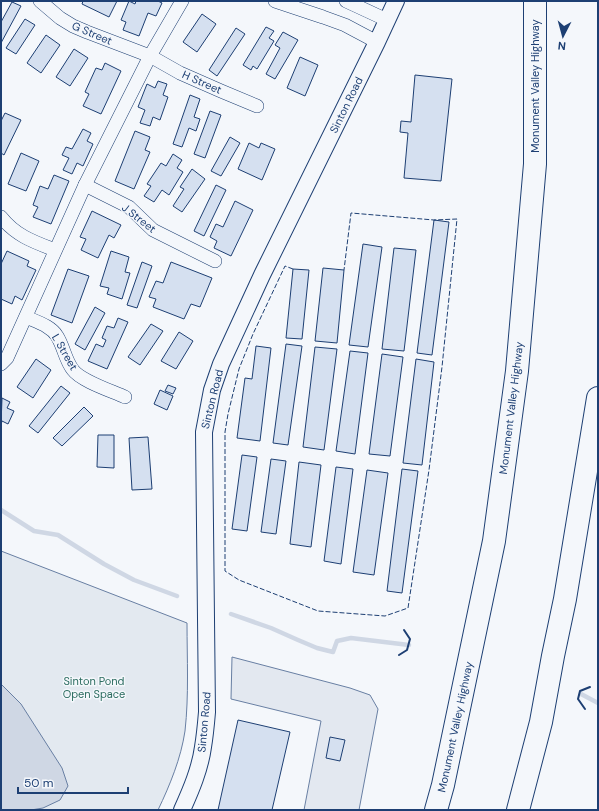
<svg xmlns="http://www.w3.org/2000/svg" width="599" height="811" viewBox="0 0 599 811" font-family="'DM Sans',sans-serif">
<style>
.green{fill:#e3e9f0;stroke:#687fa3}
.parking{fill:#e3e8f0;stroke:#687fa3}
.water{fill:#cfd7e4;stroke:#687fa3}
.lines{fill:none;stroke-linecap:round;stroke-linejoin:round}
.stream{stroke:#cfd7e4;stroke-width:4.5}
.building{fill:#d5e0f0;stroke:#1d3f73}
.minor-casing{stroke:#1d3f73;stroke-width:14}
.tertiary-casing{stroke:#1d3f73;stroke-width:18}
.motorway-casing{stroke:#1d3f73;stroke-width:24}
.minor{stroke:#f4f7fb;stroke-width:13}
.tertiary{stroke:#f4f7fb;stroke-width:16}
.motorway{stroke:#f4f7fb;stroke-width:22}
.fence{stroke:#1d3f73;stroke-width:1;stroke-dasharray:5 2;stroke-linecap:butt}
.wall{stroke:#1d3f73;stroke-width:2}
.labels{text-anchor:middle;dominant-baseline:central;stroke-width:3;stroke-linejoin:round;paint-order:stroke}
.street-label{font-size:11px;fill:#1d3f73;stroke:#f4f7fb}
.park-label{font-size:11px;fill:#2c6c60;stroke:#f4f7fb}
</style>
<rect width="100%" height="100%" fill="#f4f7fb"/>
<path class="green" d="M1,551L187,623C187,659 189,695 185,731C181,758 170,785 158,810H1Z"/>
<polygon class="parking" points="232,657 350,688 370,695 378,709 359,810 304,810 321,721 231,699"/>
<polygon class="water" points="1,684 21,704 62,768 68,786 60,800 43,808 31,810 1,810"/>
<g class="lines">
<g class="stream">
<polyline points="1,510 34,531 58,535 104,564 134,580 177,596"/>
<polyline points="231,614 271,628 298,640 317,648 333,652 337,641 351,638 409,645"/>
<polyline points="581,694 598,703"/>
</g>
</g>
<g class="building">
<polygon points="83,1 117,1 109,17 82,4"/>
<polygon points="129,1 135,4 136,1 158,1 162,3 156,16 148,13 139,36 123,30 126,22 121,20"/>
<polygon points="12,2 21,6 1,43 1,22"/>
<polygon points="202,14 216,24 197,52 183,42"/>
<polygon points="25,19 35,25 16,54 6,48"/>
<polygon points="266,27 274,31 269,38 274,41 257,69 253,66 251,70 243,65"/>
<polygon points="236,28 245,34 217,76 209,70"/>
<polygon points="283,32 298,40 275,79 266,74 280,48 275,45"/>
<polygon points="46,35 60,45 41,73 27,63"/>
<polygon points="74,49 88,58 70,86 56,77"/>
<polygon points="300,57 318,65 305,96 287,88"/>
<polygon points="105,63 121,71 101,114 83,106 89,94 85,92 96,68 102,70"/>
<polygon points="415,75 452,79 441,181 404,178 408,133 400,132 401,121 411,122"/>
<polygon points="158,81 167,84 163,95 168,97 160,120 153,117 150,126 140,123 145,110 138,107 147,84 155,88"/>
<polygon points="190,95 200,99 194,117 200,119 196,131 189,128 182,147 173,144"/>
<polygon points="210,111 221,115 205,158 194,154"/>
<polygon points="5,113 21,120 4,155 1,153 1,121"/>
<polygon points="83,129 91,133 87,141 93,144 83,166 77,163 72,174 63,170 69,158 62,155 66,147 72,149"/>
<polygon points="135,131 150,137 145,150 150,152 134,189 115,181"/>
<polygon points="230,137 240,143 221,176 211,171"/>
<polygon points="249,143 259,148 261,143 275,149 262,180 238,169"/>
<polygon points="21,153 39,161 26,191 8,184"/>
<polygon points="173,154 182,160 177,168 183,172 169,195 162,190 154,202 144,196 151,186 147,184 161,163 166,166"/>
<polygon points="192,169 205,179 182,212 173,206 184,189 180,187"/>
<polygon points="54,175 69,181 51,224 33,217 38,207 33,205 40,186 48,189"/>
<polygon points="216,185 226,190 204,236 194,231"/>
<polygon points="235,201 253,210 231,256 214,248 217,241 210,237 216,224 223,227"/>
<polygon points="92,211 121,225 114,238 109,235 98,258 81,250 86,239 80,237"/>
<polygon points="434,220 449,222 432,355 417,353"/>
<polygon points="363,244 382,247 368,347 349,345"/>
<polygon points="394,248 416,250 404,351 382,349"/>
<polygon points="7,251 29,261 27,266 36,270 22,300 15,296 12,304 1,299 1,264"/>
<polygon points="111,251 129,257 125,272 130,273 122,299 107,294 109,288 100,286"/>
<polygon points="142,262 152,266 137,308 127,305"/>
<polygon points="171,262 212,278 200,307 191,304 184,319 153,307 156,299 149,297 156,281 163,283"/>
<polygon points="323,268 344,270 337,343 315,341"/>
<polygon points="68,269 89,276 72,323 51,315"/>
<polygon points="293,269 309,270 302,339 286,338"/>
<polygon points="95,307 105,313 85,350 75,344"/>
<polygon points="118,318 128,322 107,369 88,361 96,344 103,347 106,340 102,338 107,326 114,328"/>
<polygon points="151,324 163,331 140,365 128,357"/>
<polygon points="179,332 193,341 176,369 161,361"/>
<polygon points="286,344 302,346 288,445 273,443"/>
<polygon points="256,346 271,348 260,441 237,438 245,378 252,379"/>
<polygon points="315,347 337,349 324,450 303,447"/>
<polygon points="350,351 368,353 355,454 336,451"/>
<polygon points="382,354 403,357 390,456 369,454"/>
<polygon points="36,359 51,370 33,398 17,387"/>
<polygon points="416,359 434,362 422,465 403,463"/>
<polygon points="168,385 176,388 173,394 165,391"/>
<polygon points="61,386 70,393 38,433 29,426"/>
<polygon points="160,390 173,396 167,410 154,404"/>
<polygon points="2,398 10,402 7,408 14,411 8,424 2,421 1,425"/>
<polygon points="84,407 93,416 62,446 53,438"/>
<polygon points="98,435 114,435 114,468 97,467"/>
<polygon points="148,437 152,489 132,490 129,438"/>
<polygon points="242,455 257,457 247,531 232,529"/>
<polygon points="271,459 286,461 276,534 261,532"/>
<polygon points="299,462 321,465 311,547 290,544"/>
<polygon points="336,467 353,469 341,564 324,561"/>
<polygon points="402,469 418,471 402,593 387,591"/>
<polygon points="367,470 388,473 374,575 353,572"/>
<polygon points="238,720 290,732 272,810 218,810"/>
<polygon points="330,737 345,740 340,761 326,758"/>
</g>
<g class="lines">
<defs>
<g id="minor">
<polyline points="40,1 60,18 73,26 87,32 150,56 180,73 221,91 257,106"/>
<polyline points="275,1 323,17 345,25 377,42"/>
<polyline points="346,1 387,20"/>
<polyline points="85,185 129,207 153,230 215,261"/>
<path d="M1,217C16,236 34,242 55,250"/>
<path d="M26,317C37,322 51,326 57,336C64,347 65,360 73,370C81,381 112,391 125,397"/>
<polyline points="1,364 7,358 85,185 150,56 182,1"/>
</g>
<path id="tertiary" d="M182,810C191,790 200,769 203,747C205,735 206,724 207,712L204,432L212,390L221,364L262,275L377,42L396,1"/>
<g id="motorway">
<polyline points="436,810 443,785 494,541 517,371 535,164 535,1"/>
<polyline points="518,810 541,722 553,656 565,599 598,398"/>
</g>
</defs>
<use href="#minor" class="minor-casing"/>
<use href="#tertiary" class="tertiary-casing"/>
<use href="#motorway" class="motorway-casing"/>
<use href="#minor" class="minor"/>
<use href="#tertiary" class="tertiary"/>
<use href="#motorway" class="motorway"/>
<polyline class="fence" points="293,269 285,266 253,334 239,369 228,414 225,432 225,571 239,580 318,611 385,616 408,608 429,470 442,367 457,219 434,220 351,213 344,270"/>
<g class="wall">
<polyline points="399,655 407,650 410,639 404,630"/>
<polyline points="585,709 578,699 580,691 590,687"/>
</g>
</g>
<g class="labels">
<g class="street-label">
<text transform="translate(92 33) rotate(23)">G Street</text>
<text transform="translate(202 82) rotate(24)">H Street</text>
<text transform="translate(535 86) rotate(-90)">Monument Valley Highway</text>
<text transform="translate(346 105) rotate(-64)">Sinton Road</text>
<text transform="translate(139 218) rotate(38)">J Street</text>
<text transform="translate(65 352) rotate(60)">L Street</text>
<text transform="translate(212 399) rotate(-76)">Sinton Road</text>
<text transform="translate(511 408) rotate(-83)">Monument Valley Highway</text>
<text transform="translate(204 722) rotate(-85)">Sinton Road</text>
<text transform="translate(455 727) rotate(-78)">Monument Valley Highway</text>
</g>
<g class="park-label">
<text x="94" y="681">Sinton Pond<tspan x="94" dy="13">Open Space</tspan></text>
</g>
</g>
<rect width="599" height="811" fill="none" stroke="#1d3f73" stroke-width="4"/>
<g transform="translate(563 36) rotate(186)" stroke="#f4f7fb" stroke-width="3" paint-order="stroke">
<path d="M0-3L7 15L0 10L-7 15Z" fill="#1d3f73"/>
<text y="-6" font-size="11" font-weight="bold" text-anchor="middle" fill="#1d3f73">N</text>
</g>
<path d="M18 787v6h110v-6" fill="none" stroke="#1d3f73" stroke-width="2"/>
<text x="24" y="787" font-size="12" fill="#1d3f73" stroke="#f4f7fb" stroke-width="3" paint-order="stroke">50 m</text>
</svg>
